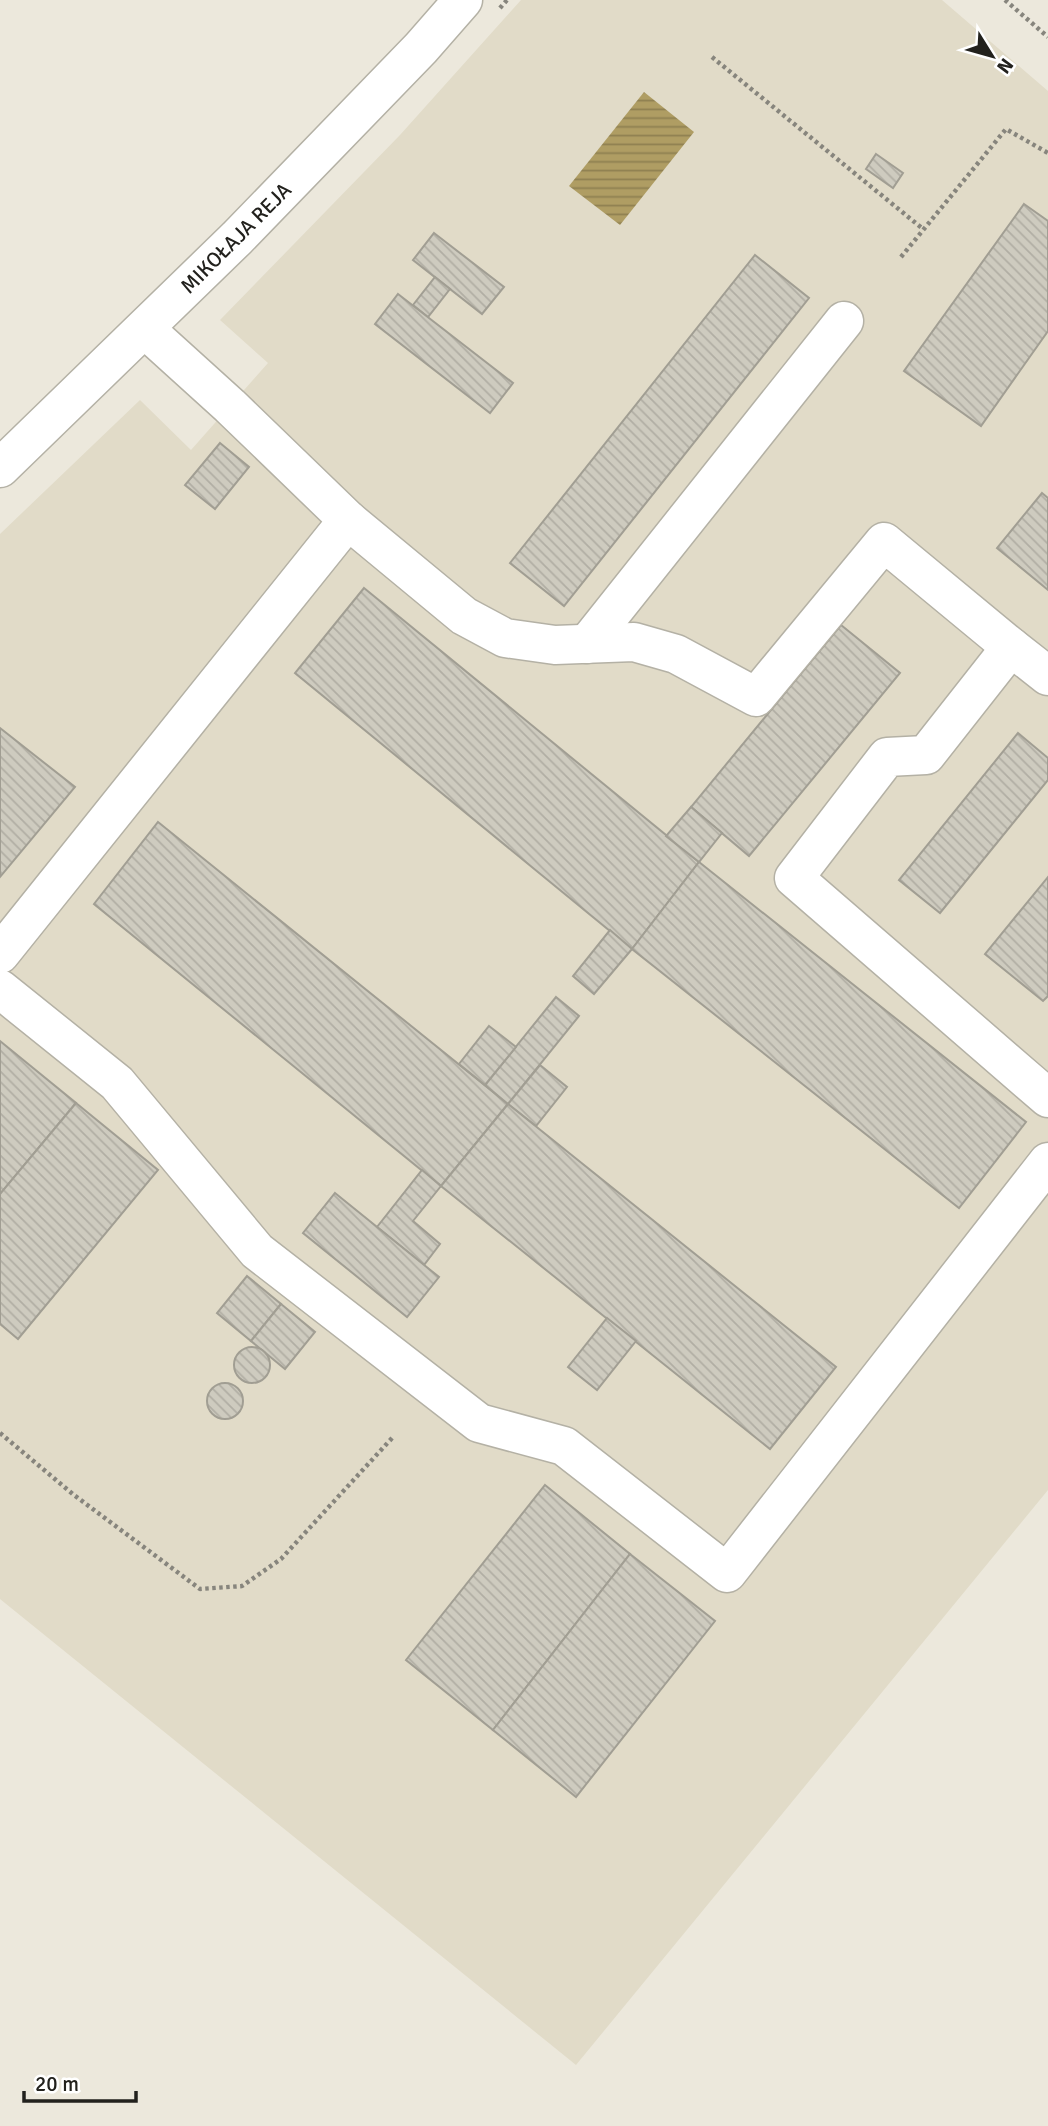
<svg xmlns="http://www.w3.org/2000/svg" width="1048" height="2126" viewBox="0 0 1048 2126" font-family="Signika,sans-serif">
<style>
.built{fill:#e1dbc8}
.water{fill:url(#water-rules)}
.building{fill:url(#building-back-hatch);stroke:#a19e93;stroke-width:2}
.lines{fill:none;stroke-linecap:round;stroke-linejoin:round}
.minor-casing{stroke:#b4b1a5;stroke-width:41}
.path{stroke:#87857d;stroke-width:4.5;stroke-dasharray:3.5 3.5;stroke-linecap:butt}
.minor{stroke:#fff;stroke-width:38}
.labels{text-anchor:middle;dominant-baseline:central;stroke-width:6;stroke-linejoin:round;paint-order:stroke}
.street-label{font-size:21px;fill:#22211d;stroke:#fff}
</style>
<defs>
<pattern id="water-rules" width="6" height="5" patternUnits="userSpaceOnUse" patternTransform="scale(1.75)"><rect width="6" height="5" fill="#af9d63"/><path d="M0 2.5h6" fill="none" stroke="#8e8051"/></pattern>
<pattern id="building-back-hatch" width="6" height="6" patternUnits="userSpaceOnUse" patternTransform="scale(1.75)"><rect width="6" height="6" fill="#cecbbf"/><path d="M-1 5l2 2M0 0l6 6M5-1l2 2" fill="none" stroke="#b1aea4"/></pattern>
</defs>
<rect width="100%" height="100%" fill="#ece8dc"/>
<polygon class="built" points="521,0 942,0 1048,91 1048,1490 576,2065 0,1599 0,534 140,400 191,450 268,363 220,320 400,135"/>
<polygon class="water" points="644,92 694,132 620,225 569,186"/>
<g class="building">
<polygon points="876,154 903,173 893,188 866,169"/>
<polygon points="1024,204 1048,221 1048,331 981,426 904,371"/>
<polygon points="434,233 504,287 482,314 413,260"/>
<polygon points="755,255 809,298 564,606 510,563"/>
<polygon points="435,277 450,289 428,317 413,305"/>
<polygon points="398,294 513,383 490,413 375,324"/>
<polygon points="220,443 249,467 215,509 185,485"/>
<polygon points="1042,493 1048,498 1048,590 997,548"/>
<polygon points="364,588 699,862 632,949 295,673"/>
<polygon points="841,625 900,673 749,856 691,807"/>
<polygon points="0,728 75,787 0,877"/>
<polygon points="1018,733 1048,758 1048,780 940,913 899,880"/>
<polygon points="691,807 722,833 699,862 666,836"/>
<polygon points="158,822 508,1104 441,1186 94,904"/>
<polygon points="699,862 1026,1122 959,1208 632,949"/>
<polygon points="1048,877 1048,996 1043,1001 985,954"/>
<polygon points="610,930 632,949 594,994 573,976"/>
<polygon points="556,997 579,1016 508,1104 485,1085"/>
<polygon points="489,1026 516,1047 485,1085 459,1064"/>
<polygon points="0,1041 76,1103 0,1194"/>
<polygon points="540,1065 567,1087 536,1126 508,1104"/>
<polygon points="76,1103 158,1170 18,1339 0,1324 0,1194"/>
<polygon points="508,1104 836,1367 770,1449 441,1186"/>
<polygon points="422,1170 441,1186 413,1221 440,1244 424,1265 377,1227"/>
<polygon points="335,1193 439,1277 407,1317 303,1233"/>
<polygon points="247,1276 281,1304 251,1341 217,1313"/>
<polygon points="281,1304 315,1332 285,1369 251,1341"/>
<polygon points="607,1318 636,1341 597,1390 568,1367"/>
<circle cx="252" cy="1365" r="18"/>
<circle cx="225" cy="1401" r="18"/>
<polygon points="545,1485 630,1554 493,1730 406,1660"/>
<polygon points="630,1554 715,1621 576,1797 493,1730"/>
</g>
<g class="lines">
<defs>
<g id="minor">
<polyline points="145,329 230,406 348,520"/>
<polyline points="0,468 237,238 421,48 463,0"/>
<polyline points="587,644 844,321"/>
<polyline points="1048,676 1011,647 926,755 887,757 794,878 1048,1098"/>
<polyline points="0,954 348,520 464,616 505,638 555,645 634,642 676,654 756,697 884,542 1011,647"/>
<polyline points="0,989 117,1083 257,1251 479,1423 564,1446 727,1573 1048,1162"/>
</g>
</defs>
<use href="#minor" class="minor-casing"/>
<g class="path">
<polyline points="1005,0 1048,37"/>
<polyline points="500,8 507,0"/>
<polyline points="712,57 923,229"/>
<polyline points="901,257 1006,129 1048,153"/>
<polyline points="0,1433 74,1495 200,1589 242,1586 281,1559 393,1437"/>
</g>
<use href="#minor" class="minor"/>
</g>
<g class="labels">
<g class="street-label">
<text transform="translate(236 238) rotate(-45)">MIKOŁAJA REJA</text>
</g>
</g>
<g transform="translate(992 56) rotate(127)" stroke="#ffffff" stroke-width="5" paint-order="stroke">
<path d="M0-5L12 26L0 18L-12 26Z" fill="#22211d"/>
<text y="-10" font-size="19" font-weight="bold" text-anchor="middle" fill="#22211d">N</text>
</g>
<path d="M24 2091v10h112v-10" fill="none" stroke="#22211d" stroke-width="3.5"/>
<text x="35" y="2091" font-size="21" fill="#22211d" stroke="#ffffff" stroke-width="5" paint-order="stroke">20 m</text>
</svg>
